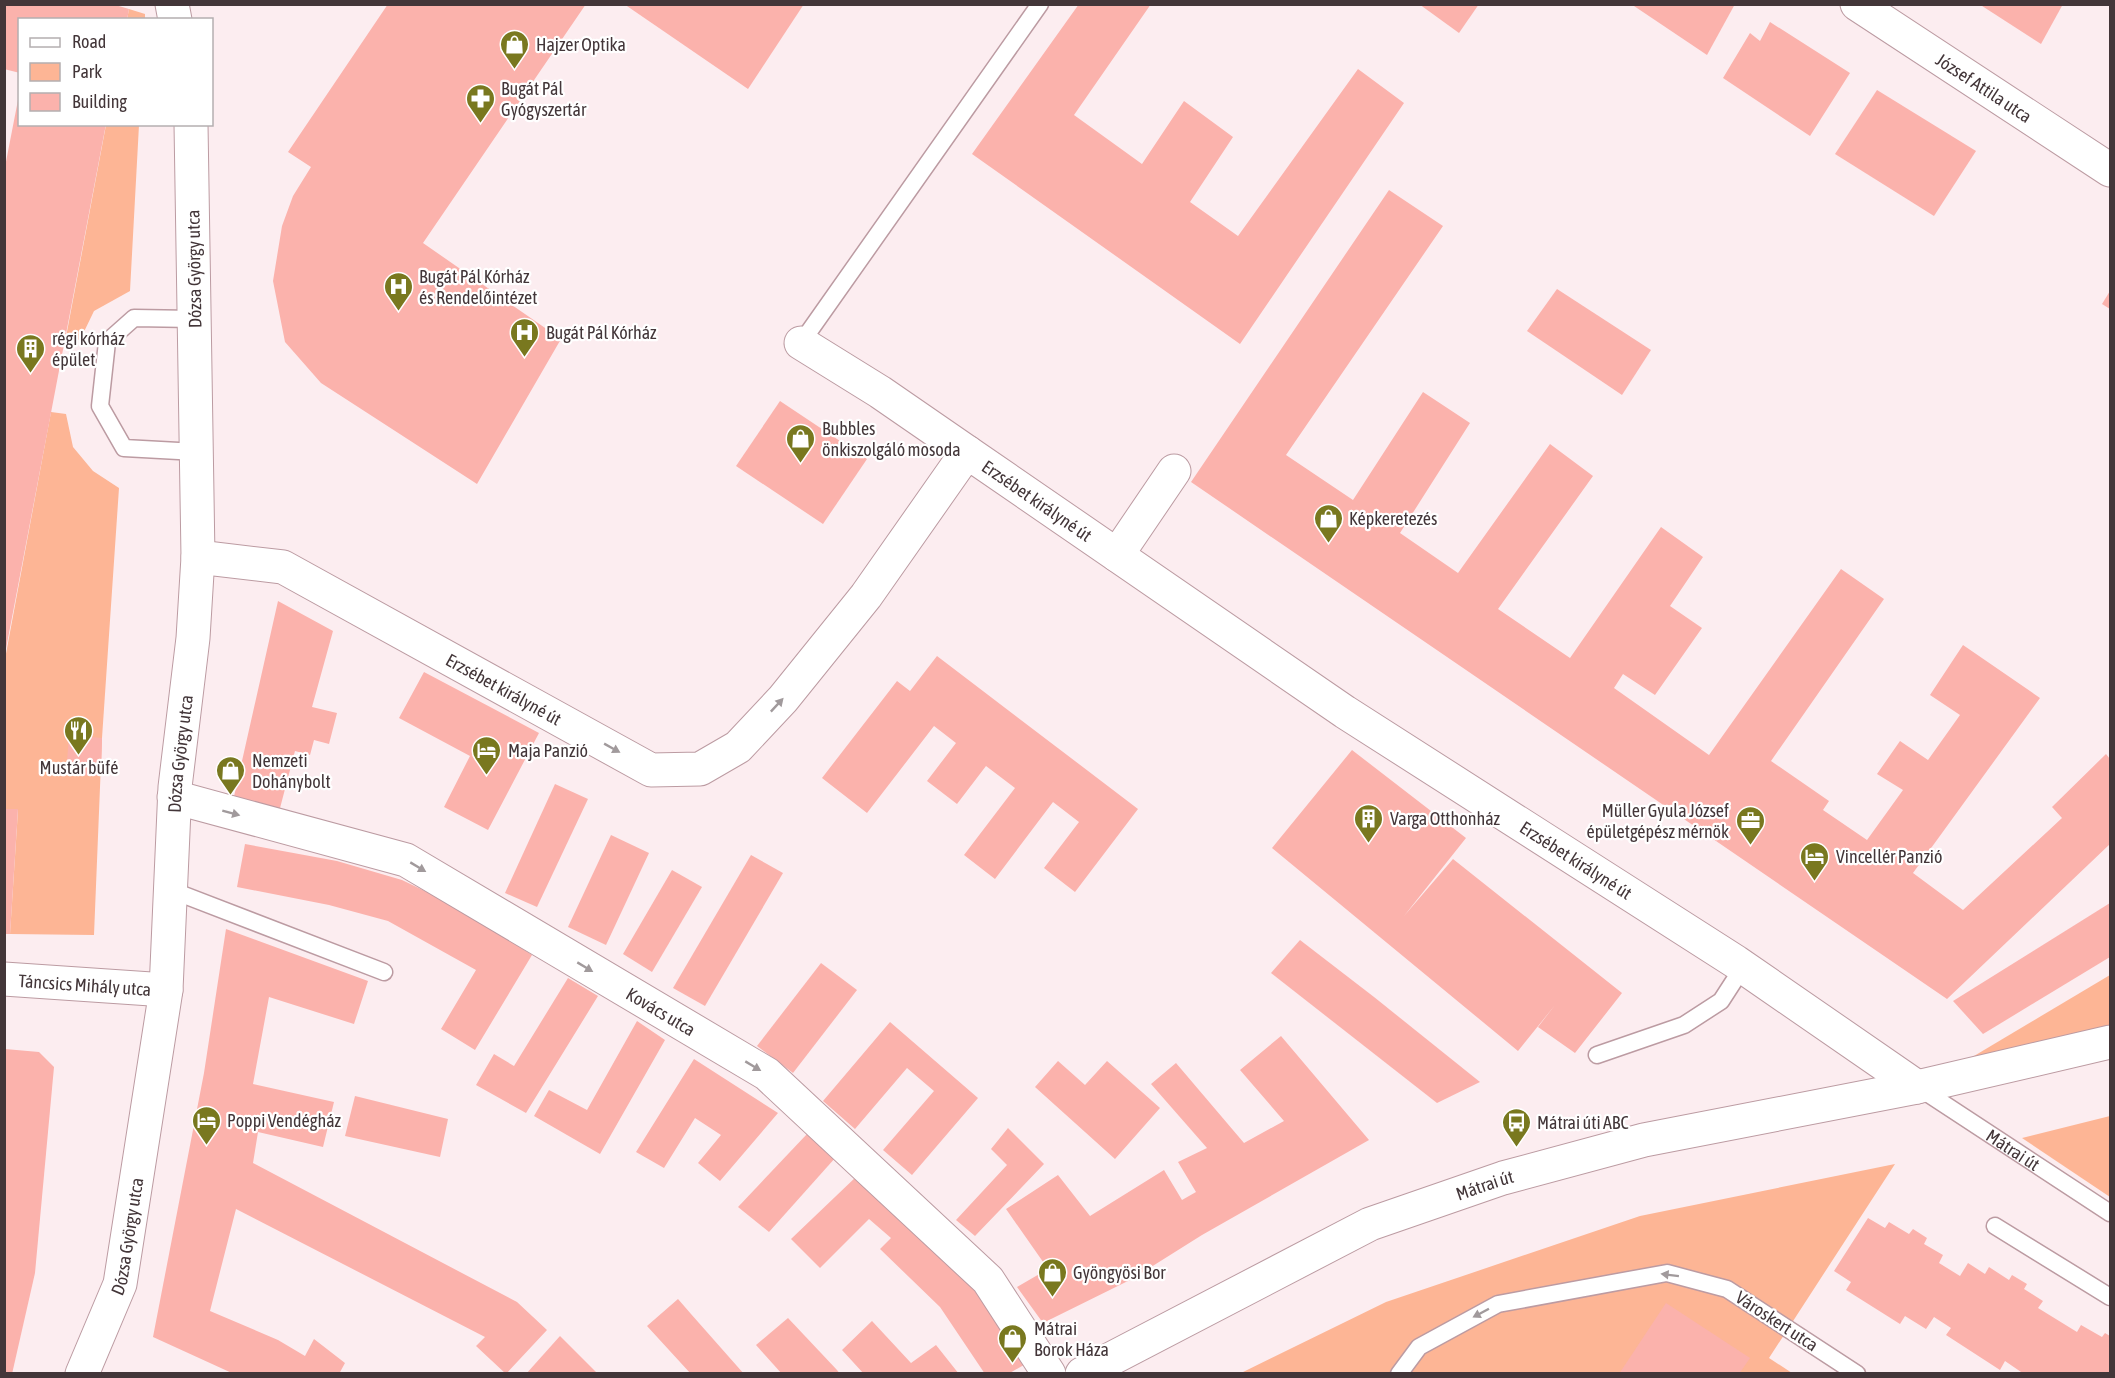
<svg xmlns="http://www.w3.org/2000/svg" width="2115" height="1378" viewBox="0 0 2115 1378" font-family="'Asap Condensed',sans-serif">
<style>
.green{fill:#fdb595}
.building{fill:#fbb2ac}
.lines{fill:none;stroke-linecap:round;stroke-linejoin:round}
.service-casing{stroke:#bc9ba2;stroke-width:19}
.minor-casing{stroke:#bc9ba2;stroke-width:35}
.primary-casing{stroke:#bc9ba2;stroke-width:35}
.service{stroke:#fff;stroke-width:16}
.minor{stroke:#fff;stroke-width:33}
.primary{stroke:#fff;stroke-width:33}
.oneway{fill:#a19a9c}
.labels{text-anchor:middle;dominant-baseline:central;stroke-width:4.5;stroke-linejoin:round;paint-order:stroke}
.poi-label{font-size:18px;fill:#433639;stroke:#fff;text-anchor:start}
.street-label{font-size:18px;fill:#433639;stroke:#fff}
</style>
<rect width="100%" height="100%" fill="#fcedf0"/>
<g class="green">
<polygon points="129,9 145,14 145,19 127,20"/>
<polygon points="106,125 139,125 130,291 94,311 80,340 66,337"/>
<polygon points="51,412 66,414 73,447 93,471 119,488 102,738 94,935 10,934 18,810 5,809 5,659"/>
<polygon points="2110,975 2110,1028 1927,1084"/>
<polygon points="2110,1116 2110,1197 2022,1138"/>
<polygon points="1895,1164 1769,1358 1792,1373 1239,1374 1386,1302 1640,1216"/>
</g>
<g class="building">
<polygon points="4,4 112,4 129,9 127,20 20,20 20,73 4,69"/>
<polygon points="388,4 586,4 423,243 561,339 477,484 321,383 285,342 273,281 282,226 293,196 311,167 288,152"/>
<polygon points="624,4 804,4 748,89"/>
<polygon points="1079,4 1151,4 1074,115 1142,164 1184,101 1233,137 1190,202 1238,236 1358,69 1404,103 1240,344 972,154"/>
<polygon points="1419,4 1479,4 1459,33"/>
<polygon points="1635,4 1735,4 1707,55 1634,6"/>
<polygon points="1979,4 2063,4 2041,44"/>
<polygon points="1770,22 1850,73 1810,136 1723,78 1750,33 1760,41"/>
<polygon points="1877,90 1976,151 1934,216 1835,154"/>
<polygon points="18,100 20,124 106,124 6,649 4,172"/>
<polygon points="1389,190 1443,226 1286,455 1353,500 1423,392 1470,423 1400,533 1458,573 1550,444 1593,476 1498,609 1570,658 1661,527 1703,557 1670,606 1702,628 1655,695 1623,674 1614,688 1709,755 1841,569 1884,599 1771,761 1829,801 1823,810 1867,840 1903,790 1877,774 1900,741 1928,760 1960,715 1930,695 1963,645 2040,698 1913,873 1963,910 2062,818 2052,807 2106,754 2110,759 2110,844 1947,999 1191,482"/>
<polygon points="1557,289 1651,350 1622,395 1527,331"/>
<polygon points="2110,291 2110,309 2102,304"/>
<polygon points="780,401 867,459 823,524 736,466"/>
<polygon points="278,601 333,631 312,707 337,713 329,744 314,740 310,755 295,751 279,812 233,801"/>
<polygon points="937,656 1138,809 1075,892 1044,868 1079,822 1053,802 995,879 964,855 1015,788 986,766 957,804 927,781 956,743 934,726 867,813 822,778 897,681 910,691"/>
<polygon points="424,672 539,733 488,830 444,807 470,756 399,718"/>
<polygon points="69,735 102,738 101,776 66,775"/>
<polygon points="1352,750 1466,838 1404,916 1453,859 1622,993 1575,1053 1538,1027 1555,1005 1518,1051 1272,848"/>
<polygon points="555,784 588,799 537,907 505,893"/>
<polygon points="4,809 18,809 10,934 4,934"/>
<polygon points="611,835 649,853 606,945 568,927"/>
<polygon points="245,844 337,861 402,880 456,906 532,955 475,1050 441,1029 476,970 388,921 329,905 237,887"/>
<polygon points="751,855 783,873 705,1006 673,988"/>
<polygon points="672,870 702,887 652,972 623,954"/>
<polygon points="2110,903 2110,957 1983,1034 1953,1001"/>
<polygon points="226,929 368,981 354,1024 269,997 253,1084 334,1102 323,1147 258,1132 253,1163 517,1302 547,1330 506,1374 476,1346 485,1337 236,1209 210,1311 278,1340 305,1356 314,1339 345,1363 339,1374 234,1374 153,1337 204,1073"/>
<polygon points="1300,940 1374,997 1480,1082 1437,1103 1271,973"/>
<polygon points="821,963 857,990 793,1073 757,1046"/>
<polygon points="568,978 598,996 526,1113 476,1085 494,1054 514,1066"/>
<polygon points="637,1021 665,1040 600,1154 534,1116 549,1090 587,1110"/>
<polygon points="890,1022 978,1098 912,1175 883,1150 934,1091 907,1068 855,1129 823,1101"/>
<polygon points="1281,1036 1369,1140 1202,1235 1132,1279 1043,1323 1017,1287 1048,1269 1006,1209 1058,1175 1090,1216 1164,1170 1182,1200 1196,1192 1178,1162 1207,1148 1151,1084 1176,1063 1244,1143 1284,1121 1240,1070"/>
<polygon points="5,1049 39,1052 54,1067 35,1273 12,1374 5,1374"/>
<polygon points="694,1059 778,1113 720,1181 698,1163 721,1135 695,1118 664,1168 636,1152"/>
<polygon points="1058,1061 1085,1085 1107,1061 1160,1108 1115,1159 1035,1087"/>
<polygon points="355,1096 448,1119 440,1157 345,1136"/>
<polygon points="1008,1128 1044,1164 975,1236 956,1220 1007,1165 991,1149"/>
<polygon points="807,1134 836,1157 769,1232 738,1207"/>
<polygon points="858,1175 985,1291 1029,1362 1008,1374 985,1374 940,1307 880,1249 891,1238 869,1219 820,1268 791,1239"/>
<polygon points="1868,1218 1885,1228 1889,1222 1909,1234 1913,1229 1927,1238 1924,1244 1943,1255 1939,1263 1960,1276 1968,1263 1985,1274 1989,1267 2009,1280 2012,1275 2027,1284 2024,1289 2043,1301 2038,1308 2077,1332 2081,1325 2102,1337 2105,1333 2110,1336 2110,1374 2024,1374 2005,1361 2000,1370 1946,1335 1951,1328 1934,1317 1926,1329 1905,1316 1900,1324 1846,1290 1851,1282 1834,1271"/>
<polygon points="678,1299 691,1314 744,1374 691,1374 647,1326"/>
<polygon points="1666,1303 1750,1358 1739,1374 1619,1374"/>
<polygon points="788,1318 837,1370 840,1374 782,1374 756,1345"/>
<polygon points="872,1321 911,1363 936,1345 959,1374 864,1374 842,1350"/>
<polygon points="560,1336 598,1374 526,1374"/>
</g>
<g class="lines">
<defs>
<g id="service">
<polyline points="194,319 134,318 107,342 100,406 124,448 197,452"/>
<polyline points="801,343 1040,4"/>
<polyline points="171,890 384,972"/>
<polyline points="1597,1055 1684,1025 1721,1001 1743,967"/>
<path id="s1" d="M1918,1087L2110,1213"/>
<polyline points="1995,1226 2110,1297"/>
<polyline points="1399,1374 1419,1347 1498,1304 1667,1273 1727,1289 1857,1374"/>
</g>
<g id="minor">
<polyline points="172,4 175,20"/>
<path id="s2" d="M1857,4L2110,170"/>
<polyline points="801,343 880,392 967,452"/>
<polyline points="1117,555 1174,471"/>
<path id="s3" d="M198,557L283,567L651,770L700,769L738,747L783,699L866,596L967,452L1345,712L1736,962L1917,1087"/>
<path id="s4" d="M174,797L406,860L767,1074L988,1280L1049,1374"/>
<path id="s5" d="M4,979L166,990"/>
<path id="s6" d="M82,1374L120,1284L166,990L175,787L193,638L198,557L191,124"/>
</g>
<g id="primary">
<path id="s7" d="M1082,1374L1370,1224L1503,1178L1644,1140L1917,1087L2110,1042"/>
</g>
</defs>
<use href="#service" class="service-casing"/>
<use href="#minor" class="minor-casing"/>
<use href="#primary" class="primary-casing"/>
<use href="#service" class="service"/>
<use href="#minor" class="minor"/>
<use href="#primary" class="primary"/>
</g>
<defs><path id="oneway-solid" d="M-6-.8H1V-3.2L6.5 0L1 3.2V.8H-6Z" transform="scale(1.5)"/></defs>
<g class="oneway">
<use href="#oneway-solid" transform="translate(777 705) rotate(-47)"/>
<use href="#oneway-solid" transform="translate(612 748) rotate(29)"/>
<use href="#oneway-solid" transform="translate(231 813) rotate(15)"/>
<use href="#oneway-solid" transform="translate(418 867) rotate(31)"/>
<use href="#oneway-solid" transform="translate(585 967) rotate(31)"/>
<use href="#oneway-solid" transform="translate(753 1066) rotate(31)"/>
<use href="#oneway-solid" transform="translate(1670 1275) rotate(-173)"/>
<use href="#oneway-solid" transform="translate(1481 1313) rotate(152)"/>
</g>
<defs>
<symbol id="shop-pin" viewBox="-11 -11 22 30"><path d="M0 17L-7.5 6A9.5 9.5 0 1 1 7.5 6Z" fill="#79781f" stroke="#fff"/><path d="M-5-2.5h2.3a2.7 3.5 0 0 1 5.4 0H5L5.5 6h-11ZM-1.5-2.5h3a1.5 2.3 0 0 0-3 0Z" fill="#fff"/></symbol>
<symbol id="pharmacy-pin" viewBox="-11 -11 22 30"><path d="M0 17L-7.5 6A9.5 9.5 0 1 1 7.5 6Z" fill="#79781f" stroke="#fff"/><path d="M-2-6h4v4h4v4h-4v4h-4v-4h-4v-4h4Z" fill="#fff"/></symbol>
<symbol id="hospital-pin" viewBox="-11 -11 22 30"><path d="M0 17L-7.5 6A9.5 9.5 0 1 1 7.5 6Z" fill="#79781f" stroke="#fff"/><path d="M-5-5h3v3.5h4V-5h3V5h-3V1.5h-4V5h-3Z" fill="#fff"/></symbol>
<symbol id="building-pin" viewBox="-11 -11 22 30"><path d="M0 17L-7.5 6A9.5 9.5 0 1 1 7.5 6Z" fill="#79781f" stroke="#fff"/><path d="M-4-6H4V6H1V3H-1V6H-4ZM-2.5-4.3h1.7v1.8h-1.7ZM.8-4.3h1.7v1.8H.8ZM-2.5-1h1.7V.8h-1.7ZM.8-1h1.7V.8H.8Z" fill="#fff"/></symbol>
<symbol id="restaurant-pin" viewBox="-11 -11 22 30"><path d="M0 17L-7.5 6A9.5 9.5 0 1 1 7.5 6Z" fill="#79781f" stroke="#fff"/><path d="M-5-6h1v4h1v-4h1v4h1v-4h1v5L-1.5 .5V6h-2V.5L-5-1ZM5-6V6H3V1.5H1.5Q1.5-4 5-6Z" fill="#fff"/></symbol>
<symbol id="hotel-pin" viewBox="-11 -11 22 30"><path d="M0 17L-7.5 6A9.5 9.5 0 1 1 7.5 6Z" fill="#79781f" stroke="#fff"/><path d="M-6-4.5h1.5V1H6V5H4.5V3h-9V5H-6ZM-4 0a1.8 1.8 0 1 1 3.6 0ZM.5 0V-2.5h3Q6-2.5 6 0Z" fill="#fff"/></symbol>
<symbol id="office-pin" viewBox="-11 -11 22 30"><path d="M0 17L-7.5 6A9.5 9.5 0 1 1 7.5 6Z" fill="#79781f" stroke="#fff"/><path d="M-6-3h4V-5.5h4V-3h4V5H-6ZM-1-4.5V-3h2v-1.5ZM-6 0V1H6V0Z" fill="#fff"/></symbol>
<symbol id="bus-pin" viewBox="-11 -11 22 30"><path d="M0 17L-7.5 6A9.5 9.5 0 1 1 7.5 6Z" fill="#79781f" stroke="#fff"/><path d="M-5-6H5V4H4V6H2V4H-2V6H-4V4H-5ZM-3.5-4V0h7V-4ZM-3.5 1.2v1.5H-2V1.2ZM2 1.2v1.5H3.5V1.2Z" fill="#fff"/></symbol>
</defs>
<g fill-rule="evenodd">
<use href="#shop-pin" x="498" y="28" width="33" height="45"/>
<use href="#pharmacy-pin" x="464" y="82" width="33" height="45"/>
<use href="#hospital-pin" x="382" y="270" width="33" height="45"/>
<use href="#hospital-pin" x="508" y="316" width="33" height="45"/>
<use href="#building-pin" x="14" y="332" width="33" height="45"/>
<use href="#shop-pin" x="784" y="422" width="33" height="45"/>
<use href="#shop-pin" x="1312" y="502" width="33" height="45"/>
<use href="#restaurant-pin" x="62" y="714" width="33" height="45"/>
<use href="#hotel-pin" x="470" y="734" width="33" height="45"/>
<use href="#shop-pin" x="214" y="754" width="33" height="45"/>
<use href="#building-pin" x="1352" y="802" width="33" height="45"/>
<use href="#office-pin" x="1734" y="804" width="33" height="45"/>
<use href="#hotel-pin" x="1798" y="840" width="33" height="45"/>
<use href="#hotel-pin" x="190" y="1104" width="33" height="45"/>
<use href="#bus-pin" x="1500" y="1106" width="33" height="45"/>
<use href="#shop-pin" x="1036" y="1256" width="33" height="45"/>
<use href="#shop-pin" x="996" y="1322" width="33" height="45"/>
</g>
<g class="labels">
<g class="poi-label">
<text x="536" y="44">Hajzer Optika</text>
<text x="501" y="88">Bugát Pál<tspan x="501" dy="21">Gyógyszertár</tspan></text>
<text x="419" y="276">Bugát Pál Kórház<tspan x="419" dy="21">és Rendelőintézet</tspan></text>
<text x="546" y="332">Bugát Pál Kórház</text>
<text x="52" y="338">régi kórház<tspan x="52" dy="21">épület</tspan></text>
<text x="822" y="428">Bubbles<tspan x="822" dy="21">önkiszolgáló mosoda</tspan></text>
<text x="1349" y="518">Képkeretezés</text>
<text x="508" y="750">Maja Panzió</text>
<text x="252" y="760">Nemzeti<tspan x="252" dy="21">Dohánybolt</tspan></text>
<text x="79" y="767" text-anchor="middle">Mustár büfé</text>
<text x="1729" y="810" text-anchor="end">Müller Gyula József<tspan x="1729" dy="21">épületgépész mérnök</tspan></text>
<text x="1390" y="818">Varga Otthonház</text>
<text x="1836" y="856">Vincellér Panzió</text>
<text x="227" y="1120">Poppi Vendégház</text>
<text x="1537" y="1122">Mátrai úti ABC</text>
<text x="1073" y="1272">Gyöngyösi Bor</text>
<text x="1034" y="1328">Mátrai<tspan x="1034" dy="21">Borok Háza</tspan></text>
</g>
<g class="street-label">
<text stroke="none"><textPath href="#s2" startOffset="152">József Attila utca</textPath></text>
<text transform="translate(194 269) rotate(-91)">Dózsa György utca</text>
<text stroke="none"><textPath href="#s3" startOffset="1058">Erzsébet királyné út</textPath></text>
<text stroke="none"><textPath href="#s3" startOffset="338">Erzsébet királyné út</textPath></text>
<text stroke="none"><textPath href="#s6" startOffset="632">Dózsa György utca</textPath></text>
<text stroke="none"><textPath href="#s3" startOffset="1706">Erzsébet királyné út</textPath></text>
<text stroke="none"><textPath href="#s5" startOffset="81">Táncsics Mihály utca</textPath></text>
<text stroke="none"><textPath href="#s4" startOffset="537">Kovács utca</textPath></text>
<text stroke="none"><textPath href="#s1" startOffset="114">Mátrai út</textPath></text>
<text stroke="none"><textPath href="#s7" startOffset="446">Mátrai út</textPath></text>
<text stroke="none"><textPath href="#s6" startOffset="146">Dózsa György utca</textPath></text>
<text transform="translate(1777 1321) rotate(33)">Városkert utca</text>
</g>
</g>
<rect width="2115" height="1378" fill="none" stroke="#433639" stroke-width="12"/>
<rect x="18" y="18" width="195" height="108" fill="#ffffff" stroke="#b4afb0" stroke-width="1.5"/>
<rect x="30" y="38" width="30" height="9" fill="#ffffff" stroke="#b4afb0" stroke-width="1.5"/>
<text x="72" y="48" font-size="18" fill="#433639">Road</text>
<rect x="30" y="63" width="30" height="18" fill="#fdb595" stroke="#b4afb0" stroke-width="1.5"/>
<text x="72" y="78" font-size="18" fill="#433639">Park</text>
<rect x="30" y="93" width="30" height="18" fill="#fbb2ac" stroke="#b4afb0" stroke-width="1.5"/>
<text x="72" y="108" font-size="18" fill="#433639">Building</text>
</svg>
